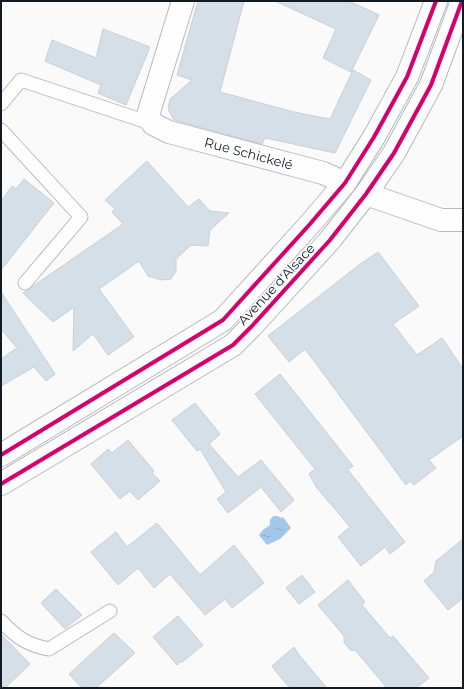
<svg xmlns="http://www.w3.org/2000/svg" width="464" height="689" viewBox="0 0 464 689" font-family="Montserrat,sans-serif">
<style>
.water{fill:url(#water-ripples)}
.building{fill:#d5dfe8;stroke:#cacfd4}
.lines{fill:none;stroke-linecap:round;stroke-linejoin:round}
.service-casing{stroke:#b6babe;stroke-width:15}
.minor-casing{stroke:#b6babe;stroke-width:24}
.secondary-casing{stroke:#b6babe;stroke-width:24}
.service{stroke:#fefefe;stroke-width:13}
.minor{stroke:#fefefe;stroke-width:22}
.secondary{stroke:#fefefe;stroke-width:22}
.cycleway-casing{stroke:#fafafa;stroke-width:6}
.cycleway{stroke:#d6006c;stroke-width:4}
.labels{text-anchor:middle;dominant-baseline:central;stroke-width:3;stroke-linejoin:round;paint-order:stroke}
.street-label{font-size:13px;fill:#121b24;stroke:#fafafa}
</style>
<defs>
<pattern id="water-ripples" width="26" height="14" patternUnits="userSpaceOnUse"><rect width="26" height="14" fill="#a2c7e8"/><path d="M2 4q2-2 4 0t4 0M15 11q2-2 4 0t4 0" fill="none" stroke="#8aaac7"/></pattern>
</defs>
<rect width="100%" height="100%" fill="#fafafa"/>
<polygon class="water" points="273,516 277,516 282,518 283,517 291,528 280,539 267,545 259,535 263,530 270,525 270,520"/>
<g class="building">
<polygon points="198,1 244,1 220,92 294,112 330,119 353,70 371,80 335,153 265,138 262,144 174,120 168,109 170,99 192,80 177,75"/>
<polygon points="275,1 349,1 379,15 351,72 323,58 336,29"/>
<polygon points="103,29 150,47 126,105 98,93 101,85 45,61 52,40 96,58"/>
<polygon points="147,161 188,207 199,199 210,211 229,213 210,230 208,246 191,245 176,259 176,271 171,279 162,280 148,276 139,261 99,289 134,337 108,355 93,334 73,351 74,307 53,322 23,293 123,224 112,212 115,209 105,200"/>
<polygon points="24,179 54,203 1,270 1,201 12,186 16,189"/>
<polygon points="378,252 419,306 393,324 417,355 442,338 463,369 463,436 429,460 436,468 414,485 410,481 406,485 305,349 289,362 268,336 359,265"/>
<polygon points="1,292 55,374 46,381 34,367 1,386 1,359 17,348 1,329"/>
<polygon points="280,374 353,466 348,470 405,542 390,554 385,547 361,566 338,537 350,527 317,488 309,474 315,469 255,394"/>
<polygon points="195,403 220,434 209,444 238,477 261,460 294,500 281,512 261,487 228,513 217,499 226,492 200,449 197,451 172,420"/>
<polygon points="128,440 154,471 152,473 160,481 138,500 130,491 120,499 91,464 108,449 112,453"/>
<polygon points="157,523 200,575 234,545 264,583 232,608 225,599 205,615 170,574 154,588 138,568 118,585 91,552 116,532 127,547"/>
<polygon points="463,539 463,598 448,610 424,581 434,572 436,561"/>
<polygon points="302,575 315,592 299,604 286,588"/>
<polygon points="348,580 365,602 362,605 390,638 393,636 429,678 416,688 387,688 356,651 350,650 344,642 344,636 318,605"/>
<polygon points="56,589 82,615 65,629 41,603"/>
<polygon points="178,616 203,645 181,663 180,661 177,665 153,637"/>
<polygon points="114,633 135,653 96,688 82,688 69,674"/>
<polygon points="1,634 30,664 5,688 1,688"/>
<polygon points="294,647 299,655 327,688 290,688 277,673 272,666"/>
</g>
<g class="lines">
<defs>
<g id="service">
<polyline points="1,104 21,80 153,124"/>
<polyline points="1,130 81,217 25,283"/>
<path d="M1,621C16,637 27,645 49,649L110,611"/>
</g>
<g id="minor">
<path id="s1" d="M183,1L148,115L153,124L169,132L323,173L345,183"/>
<polyline points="366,194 441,220 463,220"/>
</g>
<g id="secondary">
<polyline points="1,455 223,320 310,224 345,183 374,137 407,77 436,1"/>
<polyline points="1,484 233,345 252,326 330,240 366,194 394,153 431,85 462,1"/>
</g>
</defs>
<use href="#service" class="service-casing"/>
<use href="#minor" class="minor-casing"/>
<use href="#secondary" class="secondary-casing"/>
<use href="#service" class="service"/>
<use href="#minor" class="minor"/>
<use href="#secondary" class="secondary"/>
<defs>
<g id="cycleway">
<polyline points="1,455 223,320 310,224 345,183 374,137 407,77 436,1"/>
<polyline points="1,484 233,345 252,326 330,240 366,194 394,153 431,85 462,1"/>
</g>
</defs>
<use href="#cycleway" class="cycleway-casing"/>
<use href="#cycleway" class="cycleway"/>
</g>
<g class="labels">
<g class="street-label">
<text stroke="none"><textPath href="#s1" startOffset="230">Rue Schickelé</textPath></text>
<text transform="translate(276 284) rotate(-47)">Avenue d'Alsace</text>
</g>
</g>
<rect width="464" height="689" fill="none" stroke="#121b24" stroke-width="4"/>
</svg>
